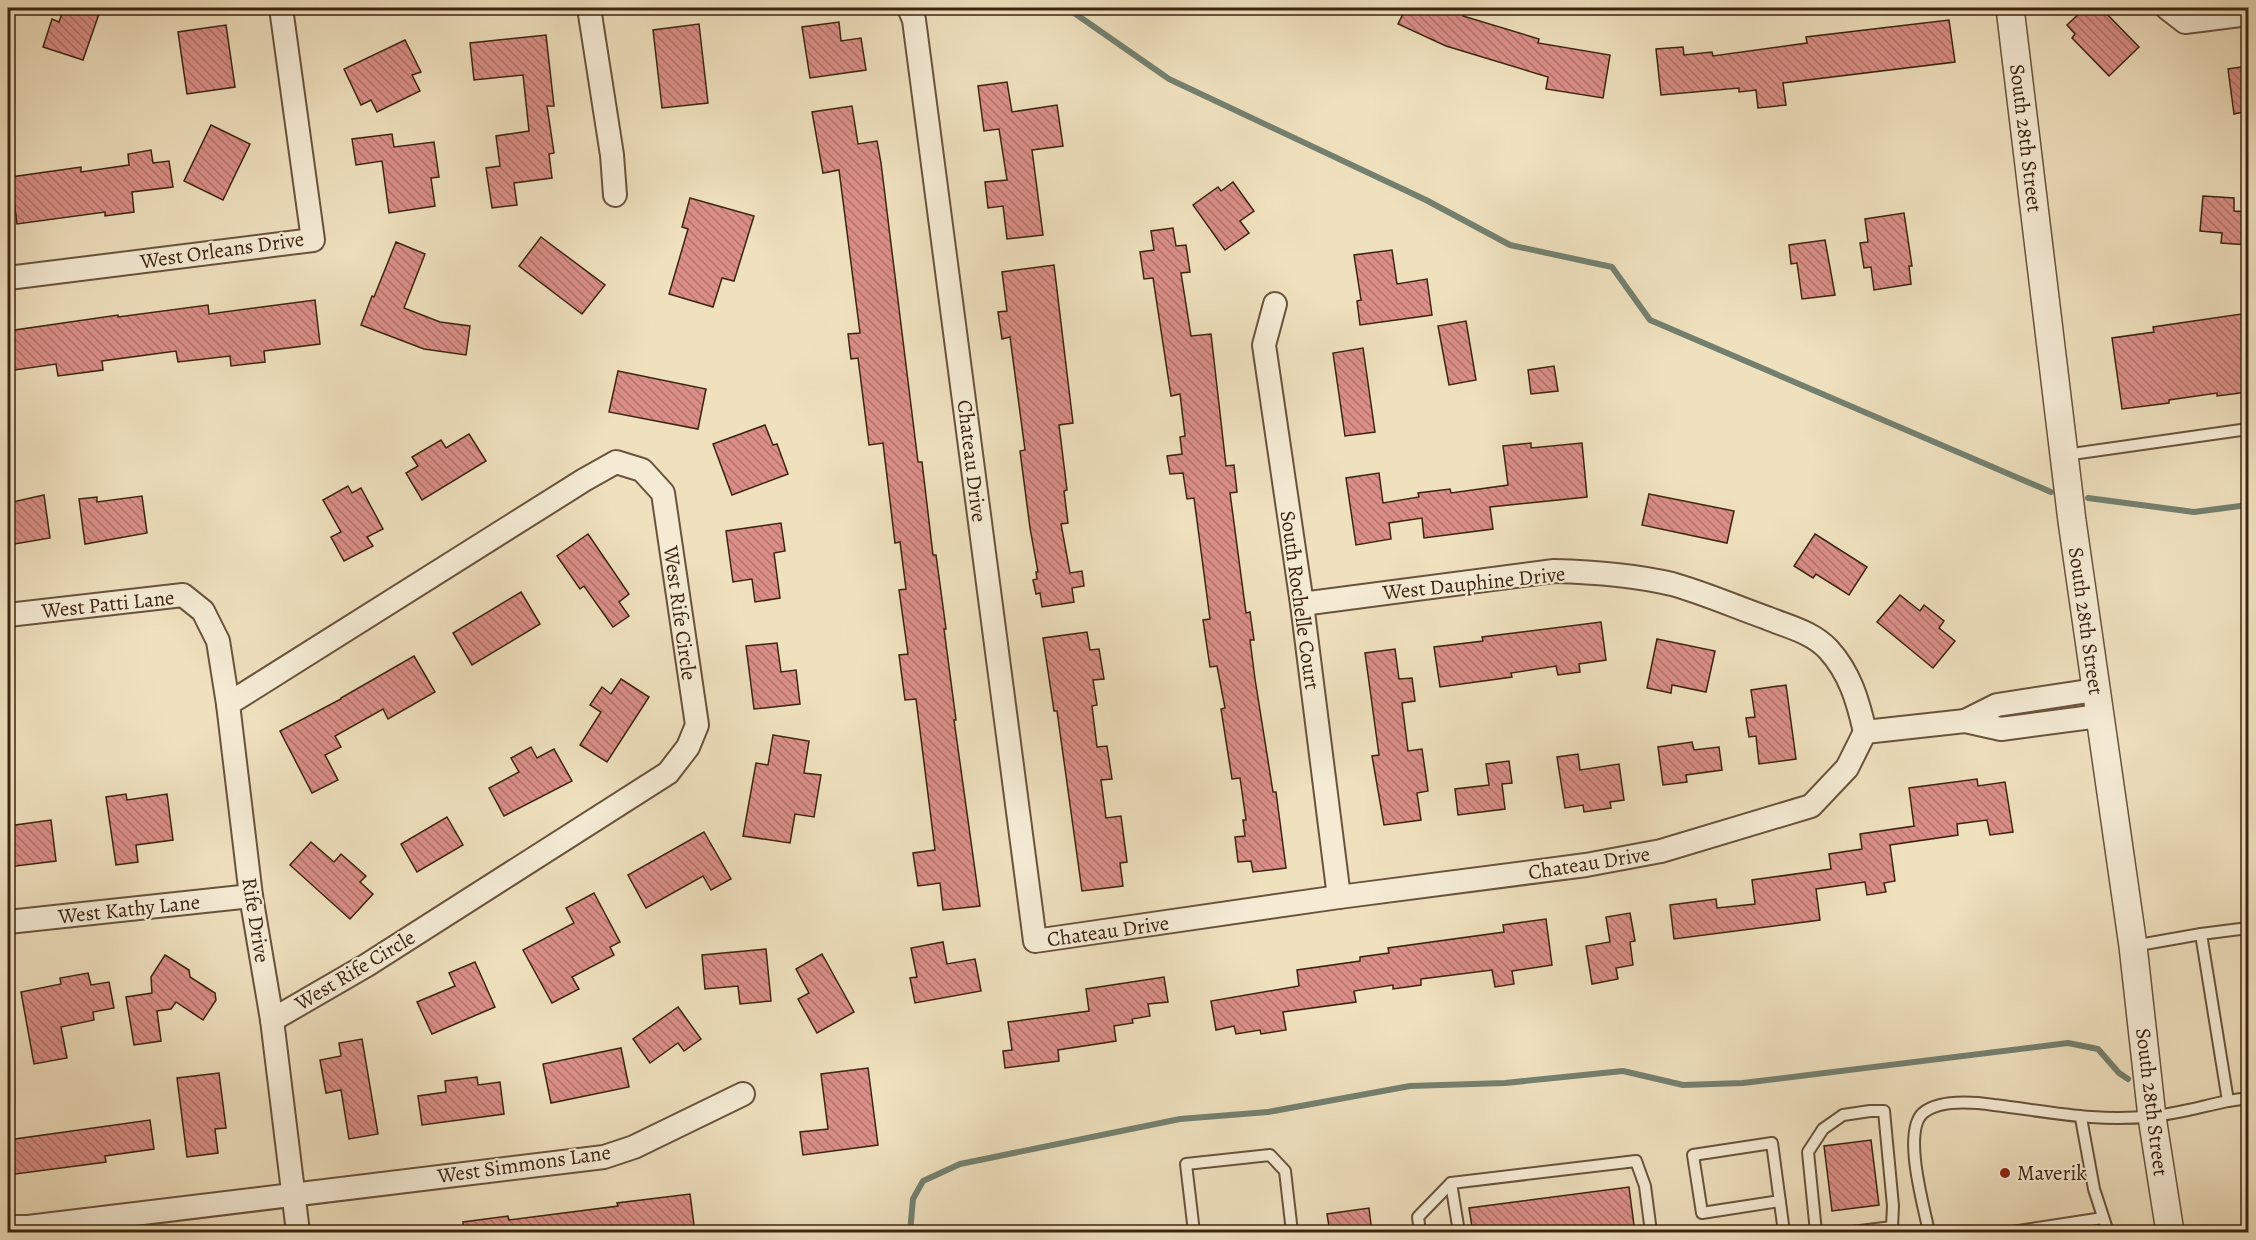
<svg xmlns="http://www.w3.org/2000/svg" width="2256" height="1240" viewBox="0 0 2256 1240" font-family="Alegreya,serif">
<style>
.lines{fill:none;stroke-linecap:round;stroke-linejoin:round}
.stream{stroke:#74806f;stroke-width:6}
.building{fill:url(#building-back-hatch);stroke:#3c2410;stroke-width:1.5}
.service-casing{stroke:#69533c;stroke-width:14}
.minor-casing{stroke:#69533c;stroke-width:26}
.tertiary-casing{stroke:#69533c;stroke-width:30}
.service{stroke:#f5ebd5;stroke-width:10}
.minor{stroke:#f5ebd5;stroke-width:22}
.tertiary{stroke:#f5ebd5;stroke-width:27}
.poi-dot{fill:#8f2418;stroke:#f5ebd5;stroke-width:2}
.labels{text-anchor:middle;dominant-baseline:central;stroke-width:4.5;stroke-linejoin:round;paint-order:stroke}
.street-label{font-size:21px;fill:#3c2410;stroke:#f5ebd5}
.poi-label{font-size:21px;fill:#3c2410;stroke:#f5ebd5;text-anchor:start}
</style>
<defs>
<pattern id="building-back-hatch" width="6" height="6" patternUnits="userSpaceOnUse" patternTransform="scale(1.5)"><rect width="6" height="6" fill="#da8e87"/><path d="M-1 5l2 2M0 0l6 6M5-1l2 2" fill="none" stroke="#b2746d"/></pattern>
</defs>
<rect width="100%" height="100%" fill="#efe0be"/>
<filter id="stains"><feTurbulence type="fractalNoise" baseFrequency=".00333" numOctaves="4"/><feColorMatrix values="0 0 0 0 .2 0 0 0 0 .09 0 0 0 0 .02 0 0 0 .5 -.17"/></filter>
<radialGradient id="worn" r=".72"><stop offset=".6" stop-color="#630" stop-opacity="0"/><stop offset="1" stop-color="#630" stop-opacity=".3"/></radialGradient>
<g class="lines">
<g class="stream">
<polyline points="1067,8 1169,79 1426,200 1510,245 1612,267 1650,320 2051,492"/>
<polyline points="2088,498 2194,512 2248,505"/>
<polyline points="910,1232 913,1199 923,1181 960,1164 1180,1119 1268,1112 1410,1086 1505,1083 1623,1071 1683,1085 1743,1083 2068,1043 2098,1049 2119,1073 2128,1079"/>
</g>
</g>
<g class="building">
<polygon points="64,8 101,8 83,60 43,47 52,19 59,22"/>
<polygon points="1406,8 1466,8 1463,16 1539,39 1538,43 1610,55 1603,98 1546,89 1548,77 1446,46 1398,24"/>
<polygon points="2085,8 2101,8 2139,47 2109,76 2072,38 2075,34 2067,25"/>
<polygon points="1949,20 1955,62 1783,83 1786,105 1758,108 1756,90 1739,92 1739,88 1661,95 1656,49 1683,47 1684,55 1712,52 1713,56 1807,43 1806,37"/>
<polygon points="839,22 841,41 861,38 866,70 810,78 802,27"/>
<polygon points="699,24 708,103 662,108 653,30"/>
<polygon points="226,25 235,87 187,94 178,32"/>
<polygon points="546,35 554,106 547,106 554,153 549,154 552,178 514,183 517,205 492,208 486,168 500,166 496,136 529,131 523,75 474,80 470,43"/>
<polygon points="405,40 421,72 412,75 420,91 377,112 371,100 361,105 344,69"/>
<polygon points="2248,66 2248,111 2234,114 2228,69"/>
<polygon points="1007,82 1012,112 1057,105 1063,146 1032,150 1043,235 1007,239 1003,206 988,208 985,182 1007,180 999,129 984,131 978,86"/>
<polygon points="852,106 858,144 877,141 881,163 918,462 922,462 933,555 936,555 946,629 944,629 956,720 954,720 980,906 943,910 940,883 918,886 913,853 935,850 916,699 905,700 899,655 908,654 899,590 906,589 900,542 895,543 883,443 869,445 858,358 851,359 848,334 860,333 839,170 823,173 812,112"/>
<polygon points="211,125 250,144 223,200 184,181"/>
<polygon points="392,134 394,147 434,142 439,177 431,178 435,206 389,213 382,161 356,165 352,139"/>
<polygon points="151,150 153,163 169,161 173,187 132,192 134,212 105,216 105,212 17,224 11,177 81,167 81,172 129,165 128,154"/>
<polygon points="1233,182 1254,211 1240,221 1249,233 1225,250 1193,205 1218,187 1221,191"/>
<polygon points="2203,196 2234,198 2234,211 2248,212 2248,245 2221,243 2222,233 2200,231"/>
<polygon points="690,198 754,216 734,281 722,278 713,307 669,294 688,229 682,227"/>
<polygon points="1904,213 1912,266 1909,266 1911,284 1874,290 1871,267 1864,268 1860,243 1868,242 1865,219"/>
<polygon points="1173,228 1176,246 1186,245 1190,272 1181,273 1191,336 1211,334 1226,466 1234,465 1237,492 1230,493 1246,613 1250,612 1254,640 1250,640 1255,679 1273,792 1276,792 1286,868 1253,872 1251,861 1238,862 1235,837 1245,836 1243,820 1246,820 1240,778 1232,779 1221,709 1225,708 1217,666 1210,667 1203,620 1210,619 1194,498 1187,499 1183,473 1170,474 1167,456 1182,454 1180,437 1185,436 1180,394 1171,396 1153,278 1144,279 1140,252 1154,250 1151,231"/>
<polygon points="541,237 605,285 582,314 519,266"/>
<polygon points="1825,240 1835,295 1802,299 1797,263 1791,264 1789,245"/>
<polygon points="396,242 425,254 404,308 440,322 470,326 466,355 424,349 361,325 372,296 374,297"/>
<polygon points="1392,250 1397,284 1427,279 1432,315 1360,325 1357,301 1361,300 1354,255"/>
<polygon points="1054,265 1073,423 1059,425 1067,490 1064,491 1068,523 1061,524 1070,573 1082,571 1084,586 1072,588 1074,602 1042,607 1040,593 1036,594 1033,580 1037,579 1036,572 1038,572 1030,528 1020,451 1025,450 1010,337 1002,339 998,312 1007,311 1002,272"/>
<polygon points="315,300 320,344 264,351 265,362 231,366 230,356 178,362 176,351 102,361 103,370 58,376 56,364 8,371 8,331 118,315 118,317 208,305 209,314"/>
<polygon points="2248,313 2248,392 2217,396 2217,393 2169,400 2169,403 2122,409 2112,338 2154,332 2153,327"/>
<polygon points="1466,321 1476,380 1449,385 1438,326"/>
<polygon points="1363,348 1375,432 1345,436 1333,353"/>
<polygon points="1554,366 1558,391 1531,394 1528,370"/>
<polygon points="618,371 706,389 698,429 609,412"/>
<polygon points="765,425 773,445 777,444 788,474 732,495 713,444"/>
<polygon points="469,434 486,461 422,500 406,473 418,466 412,457 441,440 446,448"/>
<polygon points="1531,443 1531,448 1582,443 1587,497 1490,507 1493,529 1424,538 1422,518 1389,523 1391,539 1356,545 1346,478 1379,473 1383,503 1419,497 1418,493 1450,489 1451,493 1508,485 1503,446"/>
<polygon points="348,486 352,493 361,488 383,529 367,537 373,546 344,561 331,537 341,532 323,500"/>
<polygon points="1649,494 1734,511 1727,543 1642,525"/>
<polygon points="44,495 50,538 8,545 8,503"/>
<polygon points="142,496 147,533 85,544 79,499 97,497 97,502"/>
<polygon points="781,523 785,551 774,553 780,598 755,602 752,579 733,582 726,531"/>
<polygon points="588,534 629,594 619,602 629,616 613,627 584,586 580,589 557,556"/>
<polygon points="1815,534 1867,567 1849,595 1816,574 1813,578 1794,566"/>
<polygon points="521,592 540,624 472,665 453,633"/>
<polygon points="1900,595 1920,611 1924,605 1944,621 1939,628 1955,641 1933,668 1877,622"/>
<polygon points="1601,622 1606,660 1579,664 1580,672 1558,675 1556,666 1511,673 1512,677 1440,687 1434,647 1483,641 1482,637"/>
<polygon points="1087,632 1090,650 1099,649 1104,679 1093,680 1097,705 1092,706 1097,747 1107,746 1112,779 1101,780 1106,818 1121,816 1127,862 1120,863 1123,886 1082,891 1057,711 1054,711 1043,638"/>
<polygon points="1657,639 1715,651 1706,692 1672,685 1671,693 1647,688"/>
<polygon points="777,643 781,672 796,670 800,704 754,709 746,646"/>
<polygon points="1395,649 1399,679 1412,678 1415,701 1402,703 1408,751 1422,749 1428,791 1417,793 1421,820 1384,825 1372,756 1379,755 1365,653"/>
<polygon points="414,656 435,692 388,719 383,709 335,736 341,747 325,755 338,780 312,793 280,731 341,699 341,698"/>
<polygon points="621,679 649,697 607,762 580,745 601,712 590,705 602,687 611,694"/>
<polygon points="1786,685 1796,759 1759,764 1756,736 1749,737 1746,718 1755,717 1751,690"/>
<polygon points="773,735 809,741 804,773 821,775 814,817 795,814 790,843 743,836 756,763 768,765"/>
<polygon points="1692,742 1694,750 1719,747 1722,770 1686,775 1687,782 1663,785 1658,747"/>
<polygon points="531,747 537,758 554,749 572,781 504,816 489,788 519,772 511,758"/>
<polygon points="1578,754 1580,770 1619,764 1624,800 1610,802 1611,808 1584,812 1583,805 1565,808 1557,757"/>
<polygon points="1509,761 1512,783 1502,784 1505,809 1458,815 1455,789 1489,785 1486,764"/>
<polygon points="1977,779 1978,786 2005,782 2013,832 1990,835 1987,820 1957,824 1958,835 1890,845 1895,881 1884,883 1886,892 1867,895 1865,882 1816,889 1820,920 1674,939 1670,905 1716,899 1717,908 1755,904 1752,880 1831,869 1829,854 1862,849 1860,834 1914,826 1909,788"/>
<polygon points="126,794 127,800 167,794 173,840 136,845 138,862 116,865 106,797"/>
<polygon points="447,817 463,845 417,872 401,844"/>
<polygon points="51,820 56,861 8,867 8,826"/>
<polygon points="704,832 731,879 711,890 703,876 646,908 628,875"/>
<polygon points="311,842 334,862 341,854 366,876 360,882 373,894 350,919 290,865"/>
<polygon points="594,893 620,942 610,947 614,955 572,977 579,989 552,1003 523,950 574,923 566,908"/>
<polygon points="1630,913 1635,941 1630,942 1633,965 1616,968 1618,979 1592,984 1586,946 1610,942 1606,917"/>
<polygon points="1546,919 1552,965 1512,971 1514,984 1495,987 1492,970 1421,979 1421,985 1393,989 1393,985 1354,991 1356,1002 1283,1012 1286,1030 1261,1034 1260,1030 1236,1034 1234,1026 1216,1030 1211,1001 1299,986 1297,970 1360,961 1360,957 1389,953 1388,948 1504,932 1503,925"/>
<polygon points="943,942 947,964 975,959 981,991 915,1003 910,978 917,977 911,948"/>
<polygon points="766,949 771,1001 740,1004 738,986 705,989 702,955"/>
<polygon points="822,954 854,1012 817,1033 798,999 809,993 796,969"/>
<polygon points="165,955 189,970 190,977 215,993 216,1000 203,1020 176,1002 171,1009 157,1011 161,1041 134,1045 126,997 152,993 151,977"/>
<polygon points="475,962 495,1007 432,1034 417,1002 455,986 449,973"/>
<polygon points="88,973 91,985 109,982 114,1008 93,1012 94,1020 61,1027 67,1058 34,1064 21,992 61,984 60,978"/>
<polygon points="1164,977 1168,1002 1148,1004 1150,1016 1132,1019 1133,1023 1114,1026 1116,1041 1058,1050 1059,1061 1005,1068 1003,1051 1012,1050 1008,1022 1089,1011 1086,989"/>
<polygon points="678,1007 701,1039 684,1051 678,1043 650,1063 633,1039"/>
<polygon points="362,1039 378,1134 349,1139 341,1090 326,1093 320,1060 341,1056 339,1043"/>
<polygon points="621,1048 629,1087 551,1103 543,1064"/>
<polygon points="868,1068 878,1145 803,1155 800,1132 828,1129 821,1074"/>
<polygon points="219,1073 226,1128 215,1129 218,1153 187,1157 177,1078"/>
<polygon points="477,1077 478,1085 500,1082 504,1114 422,1125 418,1096 446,1092 445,1081"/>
<polygon points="150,1120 154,1149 105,1156 106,1162 8,1175 8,1140"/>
<polygon points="1871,1140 1879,1205 1832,1211 1824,1146"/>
<polygon points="1629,1187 1635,1233 1600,1233 1600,1226 1551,1233 1473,1233 1469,1208"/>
<polygon points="690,1194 695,1233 464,1233 463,1222 508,1216 509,1220 618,1206 617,1203"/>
<polygon points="1369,1208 1372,1233 1330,1233 1327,1214"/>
</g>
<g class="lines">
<defs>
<g id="service">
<polyline points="2065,455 2248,429"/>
<polyline points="2201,934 2248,928"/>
<polyline points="2228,1101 2248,1098"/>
<polyline points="2081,1118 2094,1189 2108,1232"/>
<polyline points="1780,1201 1702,1213 1693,1155 1772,1143 1784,1232"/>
<polyline points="1194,1232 1186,1164 1270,1155 1285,1171 1292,1232"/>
<polyline points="1420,1232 1418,1217 1451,1183"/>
<polyline points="1459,1232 1451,1183 1636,1161 1645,1186 1651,1232"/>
<polyline points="1816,1232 1808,1152 1823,1129 1843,1115 1870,1111 1884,1111 1893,1206 1892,1227"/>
<polyline points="1852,1232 1892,1227 1892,1232"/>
<path d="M1929,1232C1924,1207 1902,1132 1923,1113C1940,1099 1973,1102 1994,1105C2046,1111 2099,1123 2152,1116C2178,1114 2203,1106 2228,1101L2201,934L2133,946"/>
<polyline points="2012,1232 2103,1218"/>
</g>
<g id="minor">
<polyline points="589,8 612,155 615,195"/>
<polyline points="909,8 914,20 1035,941 1339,897 1586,865 1661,851 1811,806 1847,768 1865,732 1965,721 2001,729 2099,716"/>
<polyline points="2167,8 2185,22 2248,14"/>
<polyline points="8,278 313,240 281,8"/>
<polyline points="1275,304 1264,345 1302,604 1339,897"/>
<path d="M1302,604L1554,571C1594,572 1633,575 1672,584C1704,593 1736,607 1767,618C1789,627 1812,632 1828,649C1850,673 1858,701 1865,732"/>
<polyline points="8,615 183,595 203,611 218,641 228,704 251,896 272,1020 298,1232"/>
<polyline points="228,704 584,480 616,462 642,470 663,493 697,725 688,747 668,773 367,965 272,1020"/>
<polyline points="1965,721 1997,705 2095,690"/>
<polyline points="8,922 251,896"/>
<polyline points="8,1227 28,1227 604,1157 634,1147 743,1094"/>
</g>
<polyline id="tertiary" points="2010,8 2072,521 2133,946 2152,1117 2170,1232"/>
</defs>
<use href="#service" class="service-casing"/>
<use href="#minor" class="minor-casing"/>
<use href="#tertiary" class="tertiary-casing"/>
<use href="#service" class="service"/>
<use href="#minor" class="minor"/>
<use href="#tertiary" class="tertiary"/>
</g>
<circle class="poi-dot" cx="2005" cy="1173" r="6"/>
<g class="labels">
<g class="street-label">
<text transform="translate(2026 138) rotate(83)">South 28th Street</text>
<text transform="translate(222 250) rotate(-8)">West Orleans Drive</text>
<text transform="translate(972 461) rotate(83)">Chateau Drive</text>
<text transform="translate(1474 583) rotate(-6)">West Dauphine Drive</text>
<text transform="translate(1300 600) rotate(82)">South Rochelle Court</text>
<text transform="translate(108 604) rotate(-6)">West Patti Lane</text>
<text transform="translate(680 613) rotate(82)">West Rife Circle</text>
<text transform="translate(2086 621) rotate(82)">South 28th Street</text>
<text transform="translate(1589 863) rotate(-9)">Chateau Drive</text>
<text transform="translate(129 909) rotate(-6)">West Kathy Lane</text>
<text transform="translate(256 920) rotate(81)">Rife Drive</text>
<text transform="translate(1108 931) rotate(-8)">Chateau Drive</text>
<text transform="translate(355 970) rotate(-31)">West Rife Circle</text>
<text transform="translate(2152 1102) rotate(83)">South 28th Street</text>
<text transform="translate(524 1164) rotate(-8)">West Simmons Lane</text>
</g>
<g class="poi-label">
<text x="2017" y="1173">Maverik</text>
</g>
</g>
<rect width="2256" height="1240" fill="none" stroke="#efe0be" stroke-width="30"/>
<rect x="9" y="9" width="2238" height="1222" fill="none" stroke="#3c2410" stroke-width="3"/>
<rect x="15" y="15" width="2226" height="1210" fill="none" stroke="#3c2410" stroke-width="1.5"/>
<rect width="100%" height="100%" filter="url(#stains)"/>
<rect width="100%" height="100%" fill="url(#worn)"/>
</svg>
